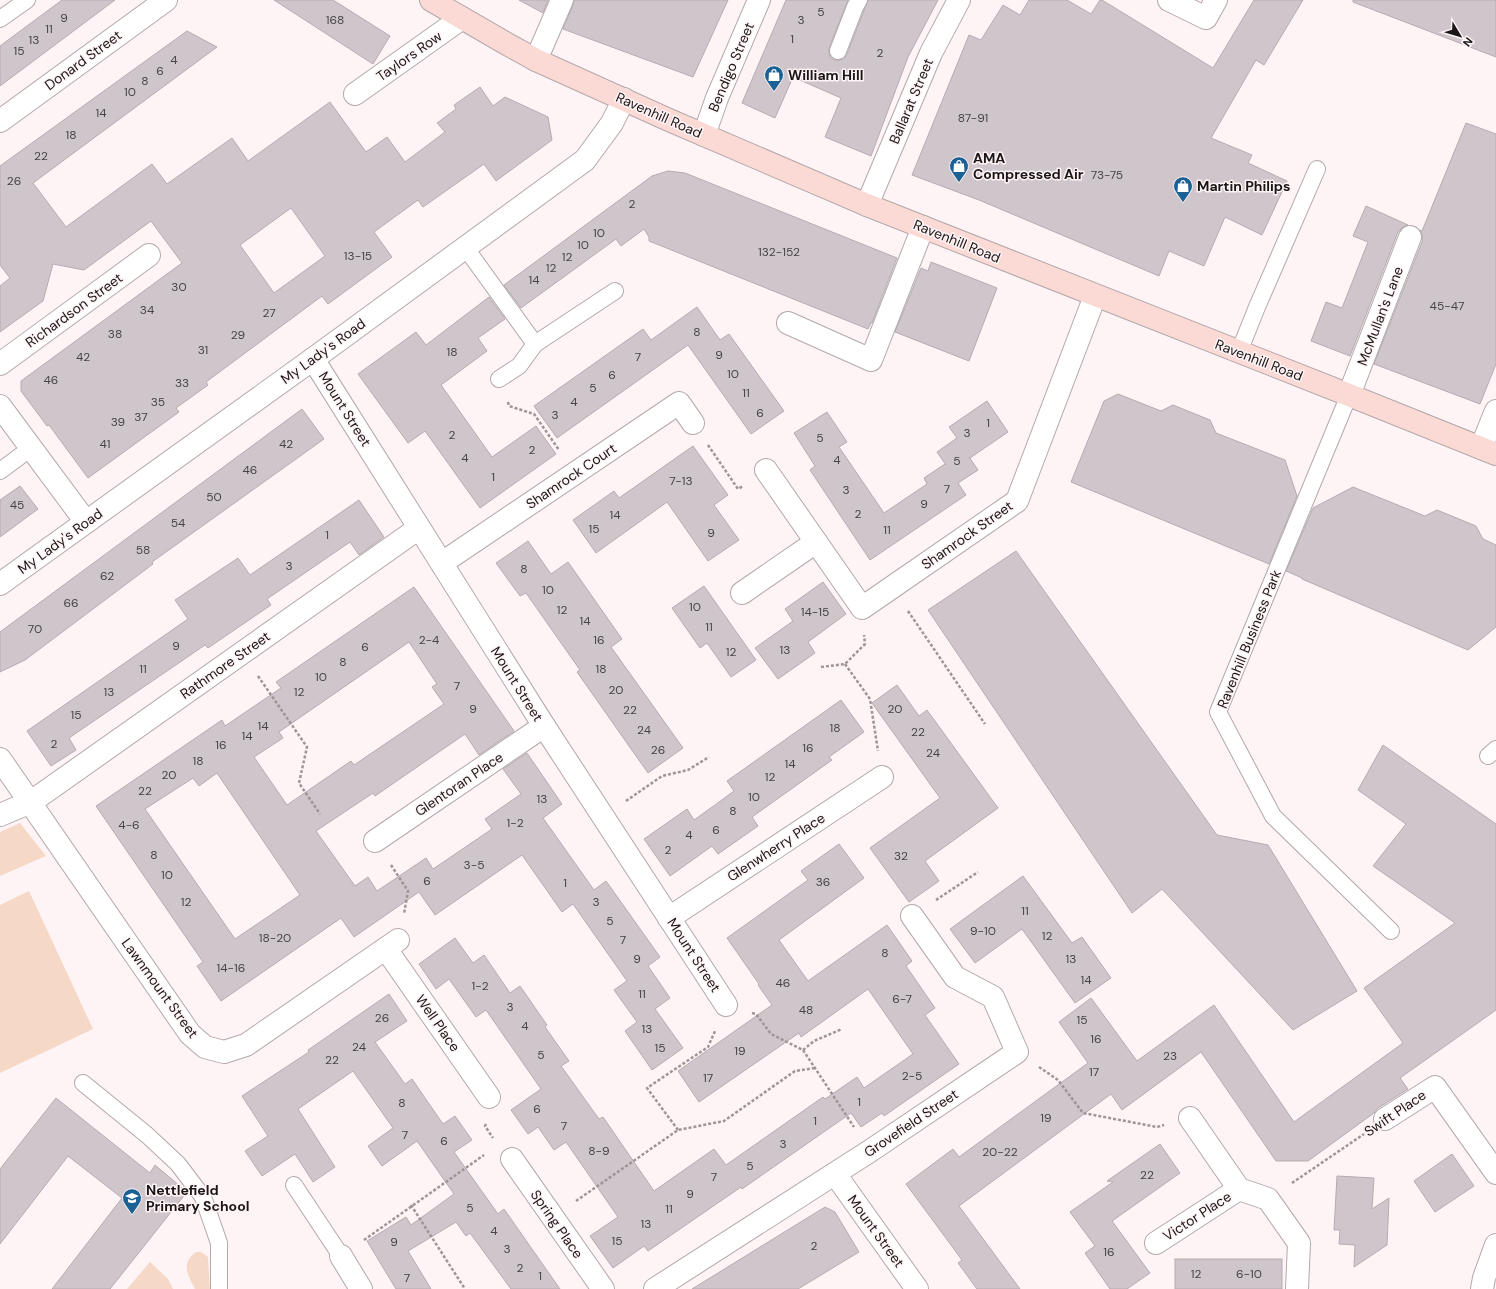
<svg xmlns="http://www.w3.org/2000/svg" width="1496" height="1289" viewBox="0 0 1496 1289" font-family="'DM Sans',sans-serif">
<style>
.green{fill:#f6d8c7}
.building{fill:#cfc6cb;stroke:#b5acb2;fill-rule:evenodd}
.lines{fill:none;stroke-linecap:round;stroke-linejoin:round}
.service-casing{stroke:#b3a8aa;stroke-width:18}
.minor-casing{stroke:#b3a8aa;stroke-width:24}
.tertiary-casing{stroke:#b3a8aa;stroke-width:24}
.secondary-casing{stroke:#b3a8aa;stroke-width:24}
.path{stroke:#9d9596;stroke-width:2.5;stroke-dasharray:3 2;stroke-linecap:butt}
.service{stroke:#fff;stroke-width:16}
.minor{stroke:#fff;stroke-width:22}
.tertiary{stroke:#fff;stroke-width:22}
.secondary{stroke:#fbdad6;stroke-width:22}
.labels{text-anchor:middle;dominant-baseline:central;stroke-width:3;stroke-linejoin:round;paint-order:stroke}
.number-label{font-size:12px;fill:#474244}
.street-label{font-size:14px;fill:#1a1617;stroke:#fef3f5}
.poi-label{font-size:14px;font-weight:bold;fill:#1a1617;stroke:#fef3f5;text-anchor:start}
</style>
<rect width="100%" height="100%" fill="#fef3f5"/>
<g class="green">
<polygon points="20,823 46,856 0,876 0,832"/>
<polygon points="29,891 93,1029 0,1073 0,905"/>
<path d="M196,1252H201L208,1257L210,1289H195C188,1275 180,1264 196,1252Z"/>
<polygon points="150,1262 168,1279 173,1289 127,1289"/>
</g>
<g class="building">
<polygon points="62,0 115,0 0,86 0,46"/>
<polygon points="274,0 333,0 390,36 373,64"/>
<polygon points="519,0 548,0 543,13"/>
<polygon points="574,0 728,0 693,77 563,29 573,5"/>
<polygon points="786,0 848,0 829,48 829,52 830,57 834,60 839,60 844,59 847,54 868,0 938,0 908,57 871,156 825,137 841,98 793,77 775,118 742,103"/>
<polygon points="1029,0 1067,0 1091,14 1100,0 1102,0 1213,68 1254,0 1303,0 1264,65 1256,60 1211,138 1252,155 1248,163 1287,181 1262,235 1225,217 1204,266 1169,251 1159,276 979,200 912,175 969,35 981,40 1003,5 1020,15"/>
<polygon points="1353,0 1496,0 1496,57 1353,2"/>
<path d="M187,31L217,47L33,183L66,227L152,164L167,184L232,138L248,161L330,102L366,152L387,137L405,162L445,132L437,123L456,109L454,105L480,87L493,106L505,97L548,117L552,140L496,181L484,164L423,207L418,200L374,232L392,257L328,304L322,296L206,382L208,385L176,408L179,412L88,478L49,425L47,426L21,391V381L182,263L151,221L84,270L53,264L43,301L0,332V286L10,278L0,265V166ZM291,208L325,256L274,293L240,245Z"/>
<polygon points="1466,123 1496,134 1496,364 1480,404 1374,364 1422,242 1422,235 1420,230 1422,231"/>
<polygon points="668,171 685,173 897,258 872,323 871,323 868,329 649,241 649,237 644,229 621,246 616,239 521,308 504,285 652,176"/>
<polygon points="1366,206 1408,225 1402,228 1398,232 1350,356 1311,341 1326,302 1342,308 1368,242 1353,236"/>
<polygon points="931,262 997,288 969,361 895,332 921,268 928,271"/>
<polygon points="489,297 505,319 478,338 487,351 441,385 492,457 536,426 556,454 480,508 425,431 408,443 358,374 416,332 426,345"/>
<polygon points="697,307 720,340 729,334 784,411 751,434 688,345 557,438 534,406 643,329 651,340"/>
<polygon points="1118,394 1161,411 1173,405 1210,420 1216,433 1285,460 1297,496 1269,564 1071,482 1104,401"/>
<polygon points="987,401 1008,432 970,458 969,457 978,470 958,483 966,495 870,560 810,470 815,466 794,433 827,412 847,442 839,447 884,513 927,484 924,478 945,464 946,465 937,452 957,438 949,427"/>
<polygon points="302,409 324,439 152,562 153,564 25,660 0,672 0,632"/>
<polygon points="693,446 728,495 714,505 739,540 708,561 667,502 596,553 573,520 614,491 619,498"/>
<polygon points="20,486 38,509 0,537 0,500"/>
<polygon points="1353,487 1425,516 1437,510 1476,526 1483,539 1496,545 1496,627 1468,650 1302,579 1302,578 1286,571 1313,508"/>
<polygon points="359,500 384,537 359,555 350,542 315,566 267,599 271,605 208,648 205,645 69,738 76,750 51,766 27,731 188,619 175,600 238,558 250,575"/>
<polygon points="528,541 551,574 568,562 622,639 611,647 683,748 648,773 577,672 580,670 526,593 520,596 496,563"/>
<polygon points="1016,551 1217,835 1268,845 1357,991 1293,1030 1162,889 1132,913 928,610"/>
<polygon points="823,582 846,614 808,642 815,653 778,679 755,648 793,621 785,609"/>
<polygon points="704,586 756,660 731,677 707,643 700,648 672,608"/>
<path d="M414,587L514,731L479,755L465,734L375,796L373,793L316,831L355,886L368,877L377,891L426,858L433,869L492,829L485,819L521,794L503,769L527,753L562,804L543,818L594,890L606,881L660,957L648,966L670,998L655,1009L683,1048L652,1070L625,1031L637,1022L614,990L627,981L573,904L562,912L522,855L435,915L419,892L354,937L341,918L221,1001L197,966L203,962L96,806L222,720L225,726L281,688L276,682ZM409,642L437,684L432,687L444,704L354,765L351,761L287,805L254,757L283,738L279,732ZM217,773L300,895L235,939L145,809L193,778L199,786Z"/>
<polygon points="897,685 919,716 927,710 998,808 925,861 939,881 909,902 870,848 940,798 872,703"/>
<polygon points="841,700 864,732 829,757 832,760 752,817 758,826 718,854 712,846 670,876 644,839 687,809 694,820 715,805 734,791 727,781"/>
<polygon points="1383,745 1496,824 1496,1010 1400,1078 1408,1089 1378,1108 1374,1113 1308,1161 1276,1161 1201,1052 1122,1110 1111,1094 959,1206 1020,1289 977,1289 958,1263 962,1260 906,1184 953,1149 959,1157 1088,1063 1059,1022 1091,998 1137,1061 1214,1005 1294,1122 1403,1043 1364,988 1455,923 1373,866 1406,824 1358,790"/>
<polygon points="839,844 864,878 779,940 808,981 887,925 912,961 906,966 935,1008 925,1015 959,1064 884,1116 882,1113 861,1127 851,1113 742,1189 741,1187 648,1251 644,1246 613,1268 590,1236 618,1217 566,1142 554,1150 538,1127 528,1134 511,1110 541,1089 486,1010 476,1017 449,979 436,989 419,964 455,938 473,963 484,955 510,993 520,986 547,1025 545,1027 569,1061 561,1066 599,1119 603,1117 654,1191 714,1149 726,1165 823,1097 825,1099 857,1077 864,1088 913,1054 868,989 801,1037 799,1033 699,1102 678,1071 772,1005 758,985 759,984 727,938 808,880 801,871"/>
<polygon points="1023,876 1072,943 1082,937 1111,978 1075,1003 1022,929 975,963 950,929"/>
<polygon points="389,994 407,1021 375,1042 405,1084 412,1079 443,1124 455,1116 472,1140 454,1152 498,1214 504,1209 560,1289 511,1289 470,1233 466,1236 456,1222 408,1251 431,1289 396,1289 367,1241 406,1217 411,1225 454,1194 417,1141 382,1166 368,1146 393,1128 353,1071 298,1109 335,1167 313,1182 295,1154 262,1176 245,1151 268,1136 242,1096 309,1052 308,1050"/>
<polygon points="56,1098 150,1173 155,1165 187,1192 110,1289 52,1289 122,1198 68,1156 0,1244 0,1169"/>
<polygon points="1160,1144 1180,1173 1112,1221 1150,1273 1127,1289 1110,1289 1085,1253 1095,1246 1070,1212 1113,1182 1107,1181"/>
<polygon points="1452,1154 1474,1186 1435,1212 1414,1181"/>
<polygon points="1337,1176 1374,1178 1372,1209 1389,1198 1387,1245 1354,1267 1355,1245 1339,1244 1340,1230 1334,1230"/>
<polygon points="825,1207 835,1212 859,1252 798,1289 692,1289"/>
<rect x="1175" y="1259" width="107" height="30"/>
</g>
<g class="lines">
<defs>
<g id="service">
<polyline points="0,19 27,0"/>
<polyline points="838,51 855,7 859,0"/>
<polyline points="465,247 535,344"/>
<polyline points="1239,352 1257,307 1317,169"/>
<polyline points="499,379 519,366 535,344 615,291"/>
<polyline points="1349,395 1218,712 1273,816 1391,931"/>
<polyline points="0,471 31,448"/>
<polyline points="1488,756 1496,749"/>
<polyline points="83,1083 147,1135 178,1164 203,1197 219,1243 219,1289"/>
<polyline points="294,1185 341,1256"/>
</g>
<g id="minor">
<polyline points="1169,0 1206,18 1216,0"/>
<polyline points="536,60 562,0"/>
<polyline points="355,94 462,18"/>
<polyline points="0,121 166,0"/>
<polyline points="704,135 717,98 759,0"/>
<polyline points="867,205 931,53 959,0"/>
<polyline points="788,323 871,360 923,227"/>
<polyline points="313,359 544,726 726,1005"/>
<polyline points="0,364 149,255"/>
<polyline points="1349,395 1410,237"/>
<polyline points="0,406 86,522"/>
<polyline points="1481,448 1496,411"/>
<polyline points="766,470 862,608 1017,501 1095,296"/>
<polyline points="442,563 679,403 693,423"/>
<polyline points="742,593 816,542"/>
<polyline points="0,759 190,1034 205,1047 224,1052 246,1045 398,940"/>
<polyline points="0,815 31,802 419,528"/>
<polyline points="375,841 544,726"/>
<polyline points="669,918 882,777"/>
<polyline points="386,949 489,1097"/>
<polyline points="1190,1118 1239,1189 1268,1199 1299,1243 1297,1289"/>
<polyline points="1385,1119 1435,1087 1496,1173"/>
<polyline points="512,1159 603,1289"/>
<polyline points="835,1174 917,1289"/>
<polyline points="1156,1243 1239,1189"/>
<polyline points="341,1256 361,1289"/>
<polyline points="655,1289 870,1151 1017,1052 993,997 955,977 912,916"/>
<polyline points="1482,1289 1484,1278 1496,1245"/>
</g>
<polyline id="tertiary" points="0,584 313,359 585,160 612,123 624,99"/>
<polyline id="secondary" points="431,0 507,44 536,60 669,120 867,205 1349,395 1496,454"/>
</defs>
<use href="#service" class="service-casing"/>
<use href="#minor" class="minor-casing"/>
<use href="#tertiary" class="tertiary-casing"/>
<use href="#secondary" class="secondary-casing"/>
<g class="path">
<polyline points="508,402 509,406 534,414 559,450"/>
<polyline points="708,445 738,489 743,486"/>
<polyline points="908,611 985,724"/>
<polyline points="845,664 870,699 878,751"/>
<polyline points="821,667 845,664 865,644 864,635"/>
<polyline points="258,676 307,747 299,783 320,814"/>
<polyline points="626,801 662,776 688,770 709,757"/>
<polyline points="391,865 408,891 404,914"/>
<polyline points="936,900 978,872"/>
<polyline points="752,1013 756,1014 771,1034 803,1050 854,1127"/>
<polyline points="803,1050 814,1041 842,1029"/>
<polyline points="1039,1067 1058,1080 1083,1113 1157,1127 1164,1125"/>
<polyline points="486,1124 485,1126 493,1138"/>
<polyline points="678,1130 647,1088 708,1047 715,1031"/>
<polyline points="1292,1183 1364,1134"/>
<polyline points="576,1201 678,1130 724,1121 795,1071 815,1068"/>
<polyline points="411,1205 465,1289"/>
<polyline points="364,1240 484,1155"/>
</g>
<use href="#service" class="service"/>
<use href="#minor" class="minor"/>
<use href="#tertiary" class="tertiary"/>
<use href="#secondary" class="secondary"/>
</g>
<defs>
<symbol id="shop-pin" viewBox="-11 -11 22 30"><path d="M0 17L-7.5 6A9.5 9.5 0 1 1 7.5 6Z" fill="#1c6196" stroke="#fef3f5"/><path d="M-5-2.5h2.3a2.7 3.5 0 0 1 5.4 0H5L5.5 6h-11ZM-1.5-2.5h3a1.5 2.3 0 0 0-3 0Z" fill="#fff"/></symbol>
<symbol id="school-pin" viewBox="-11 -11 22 30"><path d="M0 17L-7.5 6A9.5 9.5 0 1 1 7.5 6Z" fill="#1c6196" stroke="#fef3f5"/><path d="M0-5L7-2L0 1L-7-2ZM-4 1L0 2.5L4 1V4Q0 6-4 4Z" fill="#fff"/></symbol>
</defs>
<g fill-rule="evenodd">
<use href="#shop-pin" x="763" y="64" width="22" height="30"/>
<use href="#shop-pin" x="948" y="155" width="22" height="30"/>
<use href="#shop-pin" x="1172" y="175" width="22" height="30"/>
<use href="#school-pin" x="121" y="1187" width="22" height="30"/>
</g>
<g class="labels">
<g class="number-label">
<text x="821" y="12">5</text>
<text x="64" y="18">9</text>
<text x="335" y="20">168</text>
<text x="801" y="20">3</text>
<text x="49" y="29">11</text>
<text x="792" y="39">1</text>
<text x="34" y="40">13</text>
<text x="19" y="51">15</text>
<text x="880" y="53">2</text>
<text x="174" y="60">4</text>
<text x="160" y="71">6</text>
<text x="145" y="81">8</text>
<text x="130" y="92">10</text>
<text x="101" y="113">14</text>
<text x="973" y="118">87-91</text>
<text x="71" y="135">18</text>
<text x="41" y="156">22</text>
<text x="1107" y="175">73-75</text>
<text x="14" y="181">26</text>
<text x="632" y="204">2</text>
<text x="599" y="233">10</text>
<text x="583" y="245">10</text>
<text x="779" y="252">132-152</text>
<text x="358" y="256">13-15</text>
<text x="567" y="257">12</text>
<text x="551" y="268">12</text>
<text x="534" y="280">14</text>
<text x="179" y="287">30</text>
<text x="1447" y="306">45-47</text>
<text x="147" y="310">34</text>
<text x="269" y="313">27</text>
<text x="697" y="332">8</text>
<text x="115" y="334">38</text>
<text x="238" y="335">29</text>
<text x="203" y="350">31</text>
<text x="452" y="352">18</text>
<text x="719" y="355">9</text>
<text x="83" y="357">42</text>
<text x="638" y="357">7</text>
<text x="733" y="374">10</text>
<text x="612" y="375">6</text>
<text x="51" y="380">46</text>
<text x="182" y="383">33</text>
<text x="593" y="388">5</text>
<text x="746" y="393">11</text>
<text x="158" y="402">35</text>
<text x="574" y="402">4</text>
<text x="760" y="413">6</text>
<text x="555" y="415">3</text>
<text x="141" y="417">37</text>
<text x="118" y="422">39</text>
<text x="988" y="423">1</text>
<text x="967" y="433">3</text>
<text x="452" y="435">2</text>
<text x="820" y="438">5</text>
<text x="105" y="444">41</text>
<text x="286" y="444">42</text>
<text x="532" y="450">2</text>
<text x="465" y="458">4</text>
<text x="837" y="460">4</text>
<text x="957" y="461">5</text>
<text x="250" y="470">46</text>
<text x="493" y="477">1</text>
<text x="681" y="481">7-13</text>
<text x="947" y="489">7</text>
<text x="846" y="490">3</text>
<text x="214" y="497">50</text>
<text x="924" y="504">9</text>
<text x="17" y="505">45</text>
<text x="858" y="514">2</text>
<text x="615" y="515">14</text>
<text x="178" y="523">54</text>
<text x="594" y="529">15</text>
<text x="887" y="530">11</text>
<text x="711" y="533">9</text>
<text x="327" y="535">1</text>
<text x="143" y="550">58</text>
<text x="289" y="566">3</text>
<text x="524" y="569">8</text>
<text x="107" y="576">62</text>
<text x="548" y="590">10</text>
<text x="71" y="603">66</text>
<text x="695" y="607">10</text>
<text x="562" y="610">12</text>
<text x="815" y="612">14-15</text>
<text x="585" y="621">14</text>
<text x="709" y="627">11</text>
<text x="35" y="629">70</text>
<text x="429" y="640">2-4</text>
<text x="599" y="640">16</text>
<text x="176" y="646">9</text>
<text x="365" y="647">6</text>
<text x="785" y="650">13</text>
<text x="731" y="652">12</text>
<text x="343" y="662">8</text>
<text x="143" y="669">11</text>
<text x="601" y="669">18</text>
<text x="321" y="677">10</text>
<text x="457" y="686">7</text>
<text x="616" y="690">20</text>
<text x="109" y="692">13</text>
<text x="299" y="692">12</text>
<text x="473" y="709">9</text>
<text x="895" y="709">20</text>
<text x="630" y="710">22</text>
<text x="76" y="715">15</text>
<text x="263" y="726">14</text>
<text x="835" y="728">18</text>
<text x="644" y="730">24</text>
<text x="918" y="732">22</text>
<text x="247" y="736">14</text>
<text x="54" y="744">2</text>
<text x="221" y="745">16</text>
<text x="808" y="748">16</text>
<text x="658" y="750">26</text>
<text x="933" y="753">24</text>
<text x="198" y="761">18</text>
<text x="790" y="764">14</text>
<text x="169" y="775">20</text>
<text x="770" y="777">12</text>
<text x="145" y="791">22</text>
<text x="754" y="797">10</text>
<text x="542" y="799">13</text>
<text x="733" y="811">8</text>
<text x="515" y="823">1-2</text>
<text x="129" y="825">4-6</text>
<text x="716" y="830">6</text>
<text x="689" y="835">4</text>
<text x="668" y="850">2</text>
<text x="154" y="855">8</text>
<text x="901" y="856">32</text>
<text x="474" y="865">3-5</text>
<text x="167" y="875">10</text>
<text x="427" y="881">6</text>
<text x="823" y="882">36</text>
<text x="565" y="883">1</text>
<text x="186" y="902">12</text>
<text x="596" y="902">3</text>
<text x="1025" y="911">11</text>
<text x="610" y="921">5</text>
<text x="983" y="931">9-10</text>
<text x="1047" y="936">12</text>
<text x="275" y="938">18-20</text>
<text x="623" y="940">7</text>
<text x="885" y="953">8</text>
<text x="637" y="959">9</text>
<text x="1071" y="959">13</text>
<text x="231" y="968">14-16</text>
<text x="1086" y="980">14</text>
<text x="783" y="983">46</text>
<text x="480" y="986">1-2</text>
<text x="642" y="994">11</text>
<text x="902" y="999">6-7</text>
<text x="510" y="1007">3</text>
<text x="806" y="1010">48</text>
<text x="382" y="1018">26</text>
<text x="1082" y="1020">15</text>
<text x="525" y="1026">4</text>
<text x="647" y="1029">13</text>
<text x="1096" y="1039">16</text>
<text x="359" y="1047">24</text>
<text x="660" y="1048">15</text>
<text x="740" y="1051">19</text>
<text x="541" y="1055">5</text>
<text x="1170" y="1056">23</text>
<text x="332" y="1060">22</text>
<text x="1094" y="1072">17</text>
<text x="912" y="1076">2-5</text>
<text x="708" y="1078">17</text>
<text x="859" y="1102">1</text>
<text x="402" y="1103">8</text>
<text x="537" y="1109">6</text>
<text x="1046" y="1118">19</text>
<text x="815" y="1121">1</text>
<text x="564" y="1126">7</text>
<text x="405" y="1135">7</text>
<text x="444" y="1141">6</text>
<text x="783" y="1144">3</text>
<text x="599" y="1151">8-9</text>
<text x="1000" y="1152">20-22</text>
<text x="750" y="1166">5</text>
<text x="1147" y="1175">22</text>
<text x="714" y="1177">7</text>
<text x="690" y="1194">9</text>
<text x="470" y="1208">5</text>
<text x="669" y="1209">11</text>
<text x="646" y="1224">13</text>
<text x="494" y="1231">4</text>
<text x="617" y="1241">15</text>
<text x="394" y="1242">9</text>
<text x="814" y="1246">2</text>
<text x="507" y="1249">3</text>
<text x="1109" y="1252">16</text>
<text x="520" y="1268">2</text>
<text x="1196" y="1274">12</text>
<text x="1249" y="1274">6-10</text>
<text x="540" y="1276">1</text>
<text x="407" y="1278">7</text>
</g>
<g class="street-label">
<text transform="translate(409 56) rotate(-35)">Taylors Row</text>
<text transform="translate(83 60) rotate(-36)">Donard Street</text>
<text transform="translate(731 67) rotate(-67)">Bendigo Street</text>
<text transform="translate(911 101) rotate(-67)">Ballarat Street</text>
<text transform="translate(659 115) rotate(24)">Ravenhill Road</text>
<text transform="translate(957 241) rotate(22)">Ravenhill Road</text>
<text transform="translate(74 310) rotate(-36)">Richardson Street</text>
<text transform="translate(1380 316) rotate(-69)">McMullan's Lane</text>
<text transform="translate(323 351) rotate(-36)">My Lady's Road</text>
<text transform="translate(1259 360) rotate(21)">Ravenhill Road</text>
<text transform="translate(345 409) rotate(58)">Mount Street</text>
<text transform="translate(571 476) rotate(-34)">Shamrock Court</text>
<text transform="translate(967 535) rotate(-35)">Shamrock Street</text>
<text transform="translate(60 541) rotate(-36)">My Lady's Road</text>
<text transform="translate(1249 639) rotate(-68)">Ravenhill Business Park</text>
<text transform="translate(225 665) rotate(-35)">Rathmore Street</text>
<text transform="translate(517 684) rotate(58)">Mount Street</text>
<text transform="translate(459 784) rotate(-34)">Glentoran Place</text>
<text transform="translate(776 847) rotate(-33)">Glenwherry Place</text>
<text transform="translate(694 955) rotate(57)">Mount Street</text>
<text transform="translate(160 988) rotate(54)">Lawnmount Street</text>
<text transform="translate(438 1023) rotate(55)">Well Place</text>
<text transform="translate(1395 1113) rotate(-34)">Swift Place</text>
<text transform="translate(911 1123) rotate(-34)">Grovefield Street</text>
<text transform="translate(1197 1216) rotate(-33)">Victor Place</text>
<text transform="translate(557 1224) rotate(55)">Spring Place</text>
<text transform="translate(876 1231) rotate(54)">Mount Street</text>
</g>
<g class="poi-label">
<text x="788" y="75">William Hill</text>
<text x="973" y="158">AMA<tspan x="973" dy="16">Compressed Air</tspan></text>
<text x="1197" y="186">Martin Philips</text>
<text x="146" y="1190">Nettlefield<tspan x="146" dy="16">Primary School</tspan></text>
</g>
</g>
<g transform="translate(1460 36) rotate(128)" stroke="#fef3f5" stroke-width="3" paint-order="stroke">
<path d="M0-3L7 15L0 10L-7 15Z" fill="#1a1617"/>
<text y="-6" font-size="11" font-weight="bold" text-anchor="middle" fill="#1a1617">N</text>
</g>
</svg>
